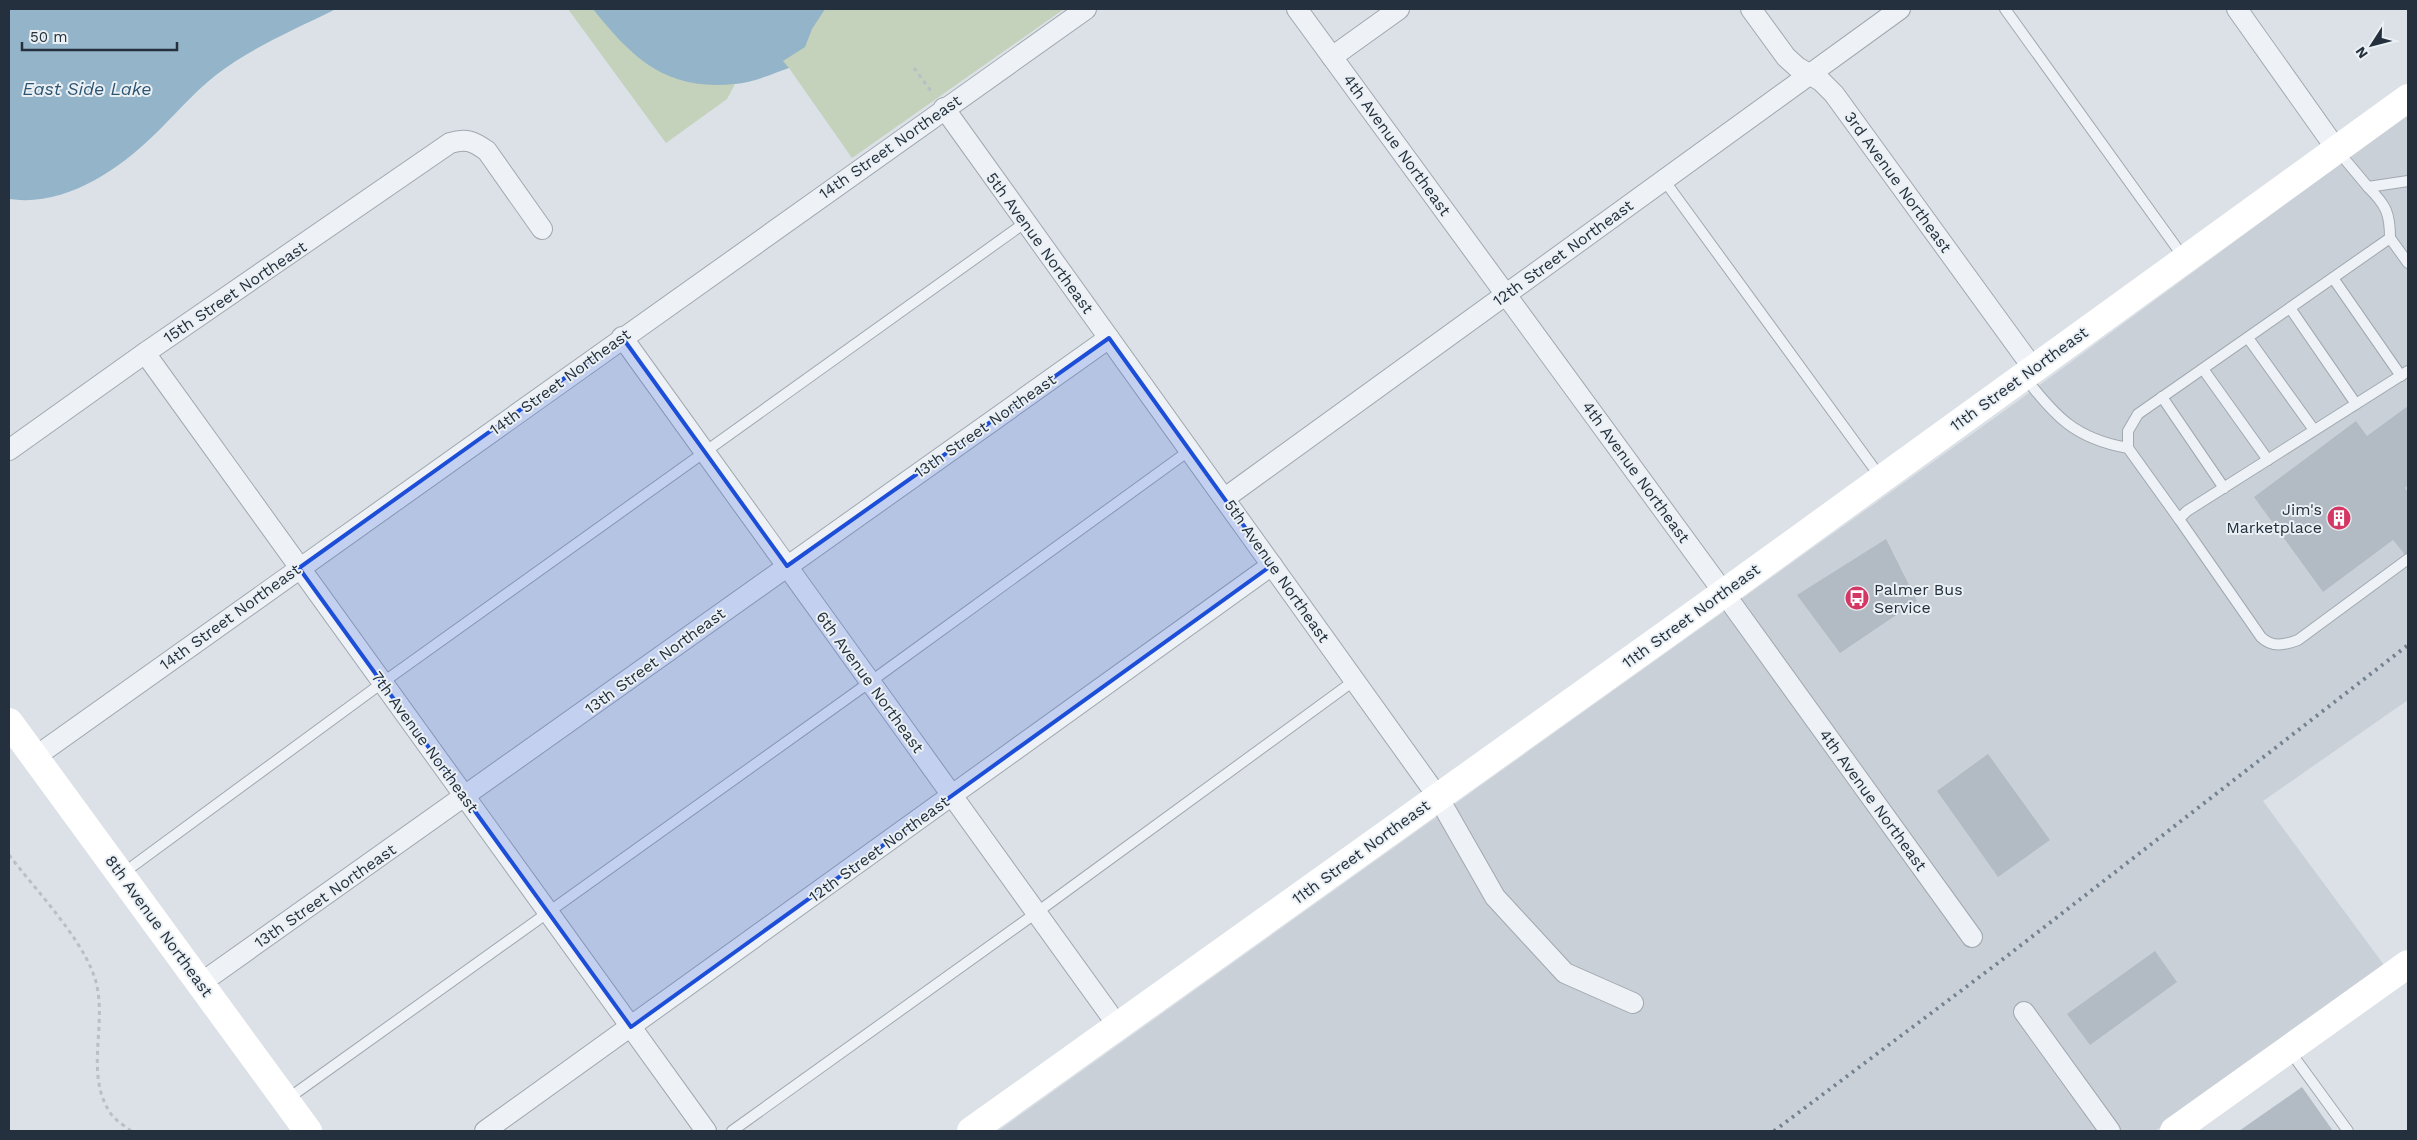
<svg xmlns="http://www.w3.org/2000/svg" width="2417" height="1140" viewBox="0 0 2417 1140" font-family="'Work Sans',sans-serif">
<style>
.built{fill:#c9d0d8}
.green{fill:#c4d1bb}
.water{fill:#93b4c9}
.building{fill:#b2bbc3}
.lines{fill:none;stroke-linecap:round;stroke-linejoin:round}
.lane-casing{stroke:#a0a8b0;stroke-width:12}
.street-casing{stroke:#a0a8b0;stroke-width:22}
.path{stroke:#b9bfc5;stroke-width:3;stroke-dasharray:4 4;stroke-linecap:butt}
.lane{stroke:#eef1f5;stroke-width:10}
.street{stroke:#eef1f5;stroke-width:20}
.secondary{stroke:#fff;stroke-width:28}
.rail{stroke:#748290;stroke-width:4;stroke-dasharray:2.5 5;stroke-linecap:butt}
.marked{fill:#1d4ed8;fill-opacity:0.2;stroke:#1d4ed8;stroke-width:4;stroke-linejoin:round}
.labels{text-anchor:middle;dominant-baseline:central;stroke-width:4;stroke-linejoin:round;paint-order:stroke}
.street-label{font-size:16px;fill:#24303d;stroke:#eaf0f4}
.poi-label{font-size:16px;fill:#24303d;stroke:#eaf0f4;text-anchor:end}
.water-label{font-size:18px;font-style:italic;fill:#2d5572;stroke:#eaf0f4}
</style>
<rect width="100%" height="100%" fill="#dbe1e6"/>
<polygon class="built" points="2408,114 2408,700 2263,801 2384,965 2155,1131 998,1131 2014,404"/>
<polygon class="green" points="568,9 1064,9 852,158 789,68 735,84 727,99 666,143"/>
<g class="water">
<path d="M9,9H336C296,29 252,47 216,75C193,93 174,116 153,136C116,172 63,207 9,199Z"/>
<path d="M593,9H825L812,29L805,47L783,61L789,68C772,74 752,83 734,84C666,91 632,58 593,9Z"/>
</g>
<g class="building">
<polygon points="2408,406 2408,485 2405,488 2408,492 2408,554 2406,556 2393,540 2323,592 2254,497 2356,421 2367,436"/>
<polygon points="1886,539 1917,601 1840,653 1797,595"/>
<polygon points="1988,754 2050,840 1998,877 1937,791"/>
<polygon points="2155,951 2177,982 2090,1045 2067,1014"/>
<polygon points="2302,1087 2333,1131 2239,1131"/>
</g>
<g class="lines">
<defs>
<g id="lane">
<polyline points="2005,9 2184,258"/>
<polyline points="2337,150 2368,187 2408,181"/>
<polyline points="1664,180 1881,478"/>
<polyline points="2390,238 2408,263"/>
<polyline points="2333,278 2401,376"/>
<polyline points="2290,308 2356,404"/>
<polyline points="2248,338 2314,430"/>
<polyline points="2203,369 2268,460"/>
<path d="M2024,376C2055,417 2076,439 2128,448L2179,519L2187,511L2408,371"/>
<polyline points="2162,397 2224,488"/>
<path d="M2128,448V431L2138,414L2390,238C2390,213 2386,205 2368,187"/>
<path d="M2179,519L2261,637C2272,648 2285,645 2298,640L2408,559"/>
<polyline points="122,874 382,683 1026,222"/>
<polyline points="2289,1050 2348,1131"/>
<polyline points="286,1100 870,682 1190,450"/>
<polyline points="732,1131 1036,913 1355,680"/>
</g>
<g id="street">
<polyline points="1297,9 1724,593 1972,937"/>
<polyline points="1751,9 1786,57 1797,67 1821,81 1834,94 2033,368"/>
<polyline points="2237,9 2337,150"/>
<polyline points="1332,57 1399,9"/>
<polyline points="944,108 1438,797 1495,897 1565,973 1633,1003"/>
<polyline points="622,337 1118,1026"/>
<polyline points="145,353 706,1131"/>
<path d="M9,450L145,353L450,143C466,138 473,141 487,151L542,229"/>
<polyline points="1225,498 1900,9"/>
<polyline points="35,757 1086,9"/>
<polyline points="201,983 1109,338"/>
<polyline points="2024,1012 2110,1131"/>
<polyline points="485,1131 1272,565"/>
</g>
</defs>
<use href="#lane" class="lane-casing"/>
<use href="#street" class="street-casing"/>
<g class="path">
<polyline points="914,68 933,94"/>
<path d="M9,855C35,889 78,934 93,973C111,1018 82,1072 111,1114C116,1121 125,1126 131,1131"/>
</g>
<use href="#lane" class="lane"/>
<use href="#street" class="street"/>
<g class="secondary">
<polyline points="9,722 308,1131"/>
<polyline points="971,1131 1724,593 2408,98"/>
<polyline points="2174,1131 2408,964"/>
</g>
<polyline class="rail" points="1774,1131 1998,963 2408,645"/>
</g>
<path class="marked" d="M622,337L787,566L1109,338L1272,565L631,1027L299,568Z"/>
<defs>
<symbol id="building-disc" viewBox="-11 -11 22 22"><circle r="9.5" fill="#d43763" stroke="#eaf0f4"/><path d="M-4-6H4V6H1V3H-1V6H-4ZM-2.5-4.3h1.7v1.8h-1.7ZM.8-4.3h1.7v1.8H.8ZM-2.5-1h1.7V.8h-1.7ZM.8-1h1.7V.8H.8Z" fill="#fff"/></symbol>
<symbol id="bus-disc" viewBox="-11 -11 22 22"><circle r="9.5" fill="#d43763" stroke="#eaf0f4"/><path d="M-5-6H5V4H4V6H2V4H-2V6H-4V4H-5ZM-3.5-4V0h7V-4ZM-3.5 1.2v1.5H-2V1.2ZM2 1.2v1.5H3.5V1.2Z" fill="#fff"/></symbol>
</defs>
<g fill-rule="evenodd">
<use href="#building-disc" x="2325" y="504" width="28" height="28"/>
<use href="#bus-disc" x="1843" y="584" width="28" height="28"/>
</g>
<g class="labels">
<g class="street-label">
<text transform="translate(1397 145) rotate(54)">4th Avenue Northeast</text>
<text transform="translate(890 147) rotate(-35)">14th Street Northeast</text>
<text transform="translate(1898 182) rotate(54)">3rd Avenue Northeast</text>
<text transform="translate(1040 243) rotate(54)">5th Avenue Northeast</text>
<text transform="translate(1563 253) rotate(-36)">12th Street Northeast</text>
<text transform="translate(235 292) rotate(-34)">15th Street Northeast</text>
<text transform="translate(2019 379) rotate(-36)">11th Street Northeast</text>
<text transform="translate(560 382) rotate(-36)">14th Street Northeast</text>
<text transform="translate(985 426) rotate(-35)">13th Street Northeast</text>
<text transform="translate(1636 472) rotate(54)">4th Avenue Northeast</text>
<text transform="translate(1277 571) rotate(55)">5th Avenue Northeast</text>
<text transform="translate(1691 616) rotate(-36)">11th Street Northeast</text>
<text transform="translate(230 617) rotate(-36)">14th Street Northeast</text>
<text transform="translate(655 661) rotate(-36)">13th Street Northeast</text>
<text transform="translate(870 682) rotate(54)">6th Avenue Northeast</text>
<text transform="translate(425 742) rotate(54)">7th Avenue Northeast</text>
<text transform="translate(1873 800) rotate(54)">4th Avenue Northeast</text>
<text transform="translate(879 849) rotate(-36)">12th Street Northeast</text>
<text transform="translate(1361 852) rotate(-36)">11th Street Northeast</text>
<text transform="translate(325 896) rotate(-35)">13th Street Northeast</text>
<text transform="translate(159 926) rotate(54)">8th Avenue Northeast</text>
</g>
<g class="poi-label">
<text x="2322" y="509">Jim's<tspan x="2322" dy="18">Marketplace</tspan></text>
<text x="1874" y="589" text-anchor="start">Palmer Bus<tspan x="1874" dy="18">Service</tspan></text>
</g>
<g class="water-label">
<text x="87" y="88">East Side Lake</text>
</g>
</g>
<rect width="2417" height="1140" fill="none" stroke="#24303d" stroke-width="20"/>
<g transform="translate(2372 45) rotate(234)" stroke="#eaf0f4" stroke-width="4" paint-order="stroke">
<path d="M0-4L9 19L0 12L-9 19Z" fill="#24303d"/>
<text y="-8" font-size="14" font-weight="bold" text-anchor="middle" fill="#24303d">N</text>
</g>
<path d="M22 42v8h155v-8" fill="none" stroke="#24303d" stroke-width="2.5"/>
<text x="30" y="42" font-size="15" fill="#24303d" stroke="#eaf0f4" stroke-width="4" paint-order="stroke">50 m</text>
</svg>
